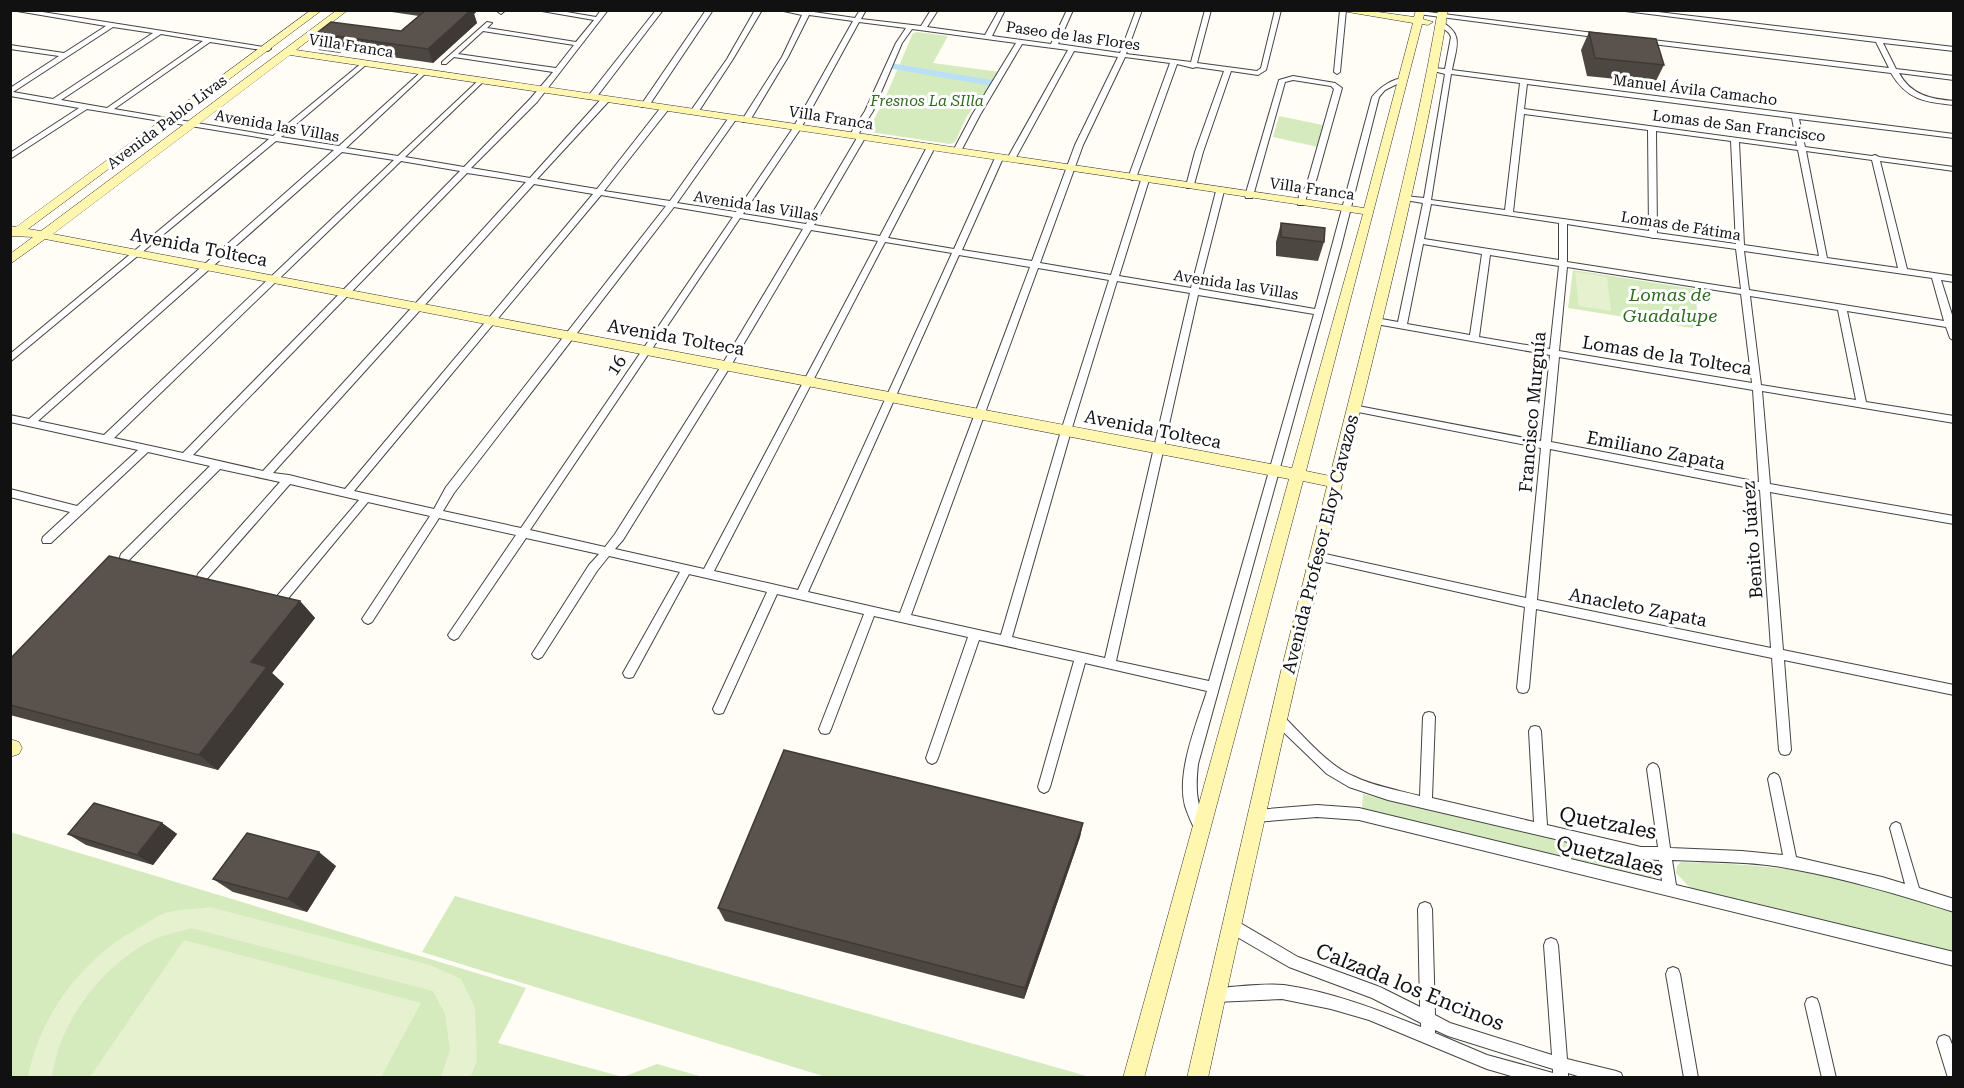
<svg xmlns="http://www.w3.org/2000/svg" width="1964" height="1088" viewBox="0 0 1964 1088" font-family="'Roboto Serif',serif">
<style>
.green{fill:#d5ebbd}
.pitch{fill:#e6f2cf}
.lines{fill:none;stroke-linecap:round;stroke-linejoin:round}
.canal{fill:#b9e0f7;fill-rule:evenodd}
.street-casing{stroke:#444;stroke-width:2}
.secondary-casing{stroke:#333;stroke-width:1}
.street{fill:#fff;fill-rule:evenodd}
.secondary{fill:#fff6b0;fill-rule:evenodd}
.wall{fill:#4d4742}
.shaded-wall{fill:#3f3936}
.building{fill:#5a524d;stroke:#3f3936;stroke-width:1.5}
.labels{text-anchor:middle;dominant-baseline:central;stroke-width:6;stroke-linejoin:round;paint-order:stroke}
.far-street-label{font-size:15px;fill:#111;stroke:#fff}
.far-park-label{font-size:15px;font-style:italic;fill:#2f6b1f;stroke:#fff}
.street-label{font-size:18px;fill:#111;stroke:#fff}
.park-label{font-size:18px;font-style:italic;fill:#2f6b1f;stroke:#fff}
.near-street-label{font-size:21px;fill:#111;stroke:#fff}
</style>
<rect width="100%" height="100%" fill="#fffdf5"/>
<g class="green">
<polygon points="917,32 948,36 933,63 1000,72 967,116 955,142 950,144 870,132 868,130 883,103 913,33"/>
<polygon points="1279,116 1323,125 1318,147 1273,137"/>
<polygon points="1573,270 1695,289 1699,329 1568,308"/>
<polygon points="1363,794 1644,860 1652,864 1656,872 1654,876 1648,878 1362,808"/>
<polygon points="10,832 526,988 498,1043 623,1077 657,1064 703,1077 11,1077"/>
<path d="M1681,862C1719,863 1757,865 1795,870C1849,877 1902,895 1953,913V952L1690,888L1676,873L1677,866Z"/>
<polygon points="455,896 1090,1077 826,1077 422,952"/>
</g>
<g class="pitch">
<polygon points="1575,272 1607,277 1611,311 1579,306"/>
<path d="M210,907L430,965L461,979L475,1008L477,1061L470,1077H441L450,1050L445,1014L433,991L191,928C179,932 166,934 155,939C104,963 59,1021 52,1077H28C40,1014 84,957 140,927C149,922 159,914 169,912C182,909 197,909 210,907Z"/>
<polygon points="184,940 421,1003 381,1077 90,1077"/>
</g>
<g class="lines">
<polygon class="canal" points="890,63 992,80 996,83 992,86 887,68 887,64"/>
<defs>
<g id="street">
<path d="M11,10H30L270,48L271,49L268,51L210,42L114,109L273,136L363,62H367V64L281,137L339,146L422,71H426V73L346,148L398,156L480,79H484V81L405,157L464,167L531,98L553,72L454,57L446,64H442V62L487,22L492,23L487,28L576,42L594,20L536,10H555L596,17L601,10H608L537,102L471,168L530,178L603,97H609V101L537,179L597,189L662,106H668V110L604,191L670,201L730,116H733L737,118L677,203L736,212L793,128L853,21L809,15L788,57L749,122H743L742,120L782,57L802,15L779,10H800L855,18L860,10H866L861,19L921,26L931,10H938L927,27L985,35L999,10H1005L992,36L1051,44L1067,10H1073L1058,44L1120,53L1136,10H1142L1126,54L1191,62L1205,10H1211L1197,63L1257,71L1261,68L1275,10H1281L1266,70L1258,75L1231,71L1203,152L1193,188H1187L1186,186L1195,152L1224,71L1196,67L1193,68L1177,64L1136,178L1132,180L1128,178L1170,63L1125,57L1083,145L1040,263L1111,275L1141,180L1145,178L1149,180L1119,276L1191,288L1216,191L1220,189L1224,191L1199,289L1315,309L1372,97C1380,87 1393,78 1405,78V80L1385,90L1379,97L1341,247L1198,764C1195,792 1197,802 1206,828L1204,832L1200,834L1196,832C1192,824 1188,815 1185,806C1176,772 1197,723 1207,691L1085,663L1050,787L1048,791L1044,793L1040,791L1038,787L1074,661L979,640L938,758L936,762L932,764L928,762L926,758L968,637L874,616L831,729L829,733L825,734L821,733L819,729L864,614L777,594L723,713L719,714L715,713L713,709L767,592L689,574L633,677L629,678L625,677L623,673L680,572L609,556L597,571L542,657L538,659L534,657L532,654L534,651L589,565L599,554L526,538L458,638L454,640L450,638L448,635L450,632L516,535L439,518L372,622L368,624L364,622L362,619L364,616L430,516L368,502L286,601H278L277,598L278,595L359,500L290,484L206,580H198L197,577L198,574L280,482L220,469L129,560H121L120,557L121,554L210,466L148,452L51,543H43L42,540L43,537L70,512L10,497V489L77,506L138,450L10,422V415L29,419L334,150L276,141L10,362V354L269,139L87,109L10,159V153L79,108L10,96V88L59,56L10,49V45L64,53L106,26ZM859,22L906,28L896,43L865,111L849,136L853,138H856L873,111L902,43L912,29L1016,43L972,115L953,151L957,153L961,151L980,115L1022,44L1068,50L1007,159L1011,161L1015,159L1074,51L1118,57L1075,145L1032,261L962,250L1003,158L999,156L995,158L954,249L888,238L935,147L931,145L927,147L880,236L814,225L865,138L861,136L857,138L806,224L743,214L801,128ZM113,27L153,33L53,99L13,92ZM483,31L574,45L556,68L458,54ZM161,34L203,41L107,108L61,100ZM342,152L394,160L104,435L38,421ZM401,161L460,171L183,453L114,438ZM467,173L526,182L263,471L193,455ZM534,184L593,194L345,489L289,475L273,473ZM601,195L666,206L446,487L434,509L354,491ZM674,207L733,217L521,528L443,511L454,493ZM740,218L803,229L723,363L615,534L605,547L530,530ZM811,230L878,241L704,569L615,549L623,540L730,367ZM885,242L952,253L798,590L714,571ZM959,255L1030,267L900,613L808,592ZM1038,268L1109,280L1061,431L1001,635L911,615ZM1117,281L1190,293L1105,658L1012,637L1071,431ZM1198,295L1314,314L1209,681L1116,661Z"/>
<polygon points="499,10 506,10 501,14 498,12"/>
<polygon points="656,10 663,10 595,99 589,99 589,95"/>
<polygon points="706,10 713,10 648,107 642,107 641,105"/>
<polygon points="755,10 762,10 733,59 697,114 691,114 690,112 727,59"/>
<polygon points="1340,10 1346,10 1340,72 1337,74 1334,72"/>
<path d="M1617,10H1641L1954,47V51L1883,43L1896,69L1954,76V80L1899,73C1911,95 1930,99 1954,101V105C1925,102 1907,100 1891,73L1644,43L1641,41L1644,39L1889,68L1876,42Z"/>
<polygon points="1420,11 1602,34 1605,36 1602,38 1418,14 1418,12"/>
<path d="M1440,21C1465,34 1456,47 1452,70L1954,134V138L1799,119L1805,147L1872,156L1875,155L1879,157L1954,167V171L1880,161L1907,269L1954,276V282L1941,280L1954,321V341L1950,338L1946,327L1847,311L1866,402L1954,416V423L1762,391L1770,484L1954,516V524L1770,492L1783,650L1954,685V695L1784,660L1791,750L1789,754L1785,755L1781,754L1779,750L1772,658L1536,609L1529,688L1527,692L1523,693L1519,692L1517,688L1525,607L1312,559L1311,556L1312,553L1316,552L1526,598L1541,448L1353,411L1348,408L1353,405L1541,441L1550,355L1376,324L1372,321L1376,318L1398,322L1423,203L1405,200L1401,198L1405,196L1424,198L1445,74L1430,70L1433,68L1445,69L1451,37L1449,33L1437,23ZM1451,74L1520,83L1505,210L1431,200ZM1527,84L1792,118L1797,146L1524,109ZM1524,114L1648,130L1649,231L1513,212ZM1656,131L1731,141L1736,244L1657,233ZM1739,142L1798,150L1819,256L1744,245ZM1806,151L1872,160L1898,268L1827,258ZM1431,204L1559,223V260L1424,239ZM1567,224L1649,237L1653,238H1656L1736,249L1741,289L1567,262ZM1423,244L1482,254L1470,335L1407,324ZM1744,251L1932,278L1944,321L1749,290ZM1490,255L1559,266L1550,349L1479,337ZM1567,267L1741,294L1752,383L1559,351ZM1750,296L1838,310L1856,400L1761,385ZM1559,357L1753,390L1759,482L1551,442ZM1550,449L1760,490L1771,648L1537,600Z"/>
<polygon points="1293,76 1335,83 1342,88 1314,188 1307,195 1304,205 1298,205 1299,194 1306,187 1334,89 1331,86 1293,80 1285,82 1253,196 1252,198 1246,198 1245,196 1279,80"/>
<path d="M1429,712L1433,713L1435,717L1432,798L1534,822L1529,731L1531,727L1535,726L1539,727L1541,731L1547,825L1641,847H1658L1647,769L1649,765L1653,763L1657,765L1659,769L1670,848L1742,851L1783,855L1768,779L1770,775L1774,773L1778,775L1780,779L1796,857L1882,877L1905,884L1890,828L1892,824L1896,822L1900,824L1919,888L1954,899V912C1900,895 1847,879 1792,869C1753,861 1712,862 1672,860L1676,885L1954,952V966L1359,820L1317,817L1255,822L1251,820L1249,816L1251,812L1255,810L1317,805L1359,808L1662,881L1659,860L1641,859L1388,800L1349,787L1327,774L1274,723L1272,719L1274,715L1278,714L1282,715C1303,735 1327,765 1353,776C1373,786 1398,790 1420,796L1423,717L1425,713Z"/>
<path d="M1425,902L1430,904L1432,909L1435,1015L1450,1023L1552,1055L1544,945L1546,940L1551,938L1556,940L1558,945L1567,1059L1616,1071L1621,1073L1623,1078H1584L1568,1073V1078H1518L1487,1069L1369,1020L1331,1009L1282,999L1215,1002L1210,1000L1208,995L1210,990L1215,988C1236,987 1264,983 1284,985C1332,992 1376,1009 1421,1027V1023L1372,998L1289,967L1225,930L1223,925L1225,920L1230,918L1235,920L1298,957L1380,987L1420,1007L1418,909L1420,904ZM1435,1030L1448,1036L1553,1069V1073L1487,1055L1435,1033Z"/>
<polygon points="1673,967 1678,969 1680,974 1698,1078 1684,1078 1666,974 1668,969"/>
<polygon points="1812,997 1817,999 1819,1004 1836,1078 1822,1078 1805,1004 1807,999"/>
<polygon points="1944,1035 1949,1037 1954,1049 1954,1078 1948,1078 1937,1042 1939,1037"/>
</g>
<g id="secondary">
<path d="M311,10H322L28,229L41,231L337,10H348L296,50L1364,208L1413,23L1336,10H1364L1414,17L1416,10H1425L1423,19L1433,22L1428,25L1422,24L1306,471L1330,476C1368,321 1411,167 1438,10H1448C1420,179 1376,344 1336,509C1291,698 1249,888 1208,1078H1187L1281,671L1327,486L1303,481L1144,1078H1123L1289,479L45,239L10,264V254L33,237L11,236L10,226L16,227ZM290,55L1363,214L1292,468L53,234Z"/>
<polygon points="13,740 19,742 22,748 19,754 10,757 10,741"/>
</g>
</defs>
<use href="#street" class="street-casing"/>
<use href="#secondary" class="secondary-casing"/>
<use href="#street" class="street"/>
<use href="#secondary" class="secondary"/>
</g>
<g class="wall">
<polygon points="378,10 478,10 474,14 477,23 433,63 343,50 340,53 319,50 313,36 401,31 419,16"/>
<polygon points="1589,32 1664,65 1655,83 1587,76 1581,50"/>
<polygon points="1281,223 1324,242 1318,261 1276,256 1276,242"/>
<polygon points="300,601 315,618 272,673 284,684 218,770 10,715 10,659"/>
<polygon points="162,823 177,834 153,865 86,845 68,834"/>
<polygon points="1083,823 1080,837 1024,999 725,921 718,908"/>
<polygon points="336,866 307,912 233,892 213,879"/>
</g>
<g class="shaded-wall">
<polygon points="462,10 478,10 474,14 477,23 433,63 428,49"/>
<polygon points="337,36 343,50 340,53 333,39"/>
<polygon points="300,601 315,618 272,673 284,684 218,770 199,755 251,662"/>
<polygon points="162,823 177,834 153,865 137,855"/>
<polygon points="1083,823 1080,837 1024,999 1025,988"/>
<polygon points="319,852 336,866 307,912 288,899"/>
</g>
<g class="building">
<polygon points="426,10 471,10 428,49 337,36 333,39 313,36 331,22 401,31"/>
<polygon points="1589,32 1656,39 1664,65 1595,58"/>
<polygon points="1281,223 1325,228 1324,242 1281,237"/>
<polygon points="109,556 300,601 251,662 267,667 199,755 10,705 10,659"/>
<polygon points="784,750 1083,823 1025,988 718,908"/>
<polygon points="94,803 162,823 137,855 68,834"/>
<polygon points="247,833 319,852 288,899 213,879"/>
</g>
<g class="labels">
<g class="far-street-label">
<text transform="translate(1073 36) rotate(8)">Paseo de las Flores</text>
<text transform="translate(351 46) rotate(9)">Villa Franca</text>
<text transform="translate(1695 90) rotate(7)">Manuel Ávila Camacho</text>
<text transform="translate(831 118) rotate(9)">Villa Franca</text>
<text transform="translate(167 122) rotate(-37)">Avenida Pablo Livas</text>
<text transform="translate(277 126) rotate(10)">Avenida las Villas</text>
<text transform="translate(1739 126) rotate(7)">Lomas de San Francisco</text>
<text transform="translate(1312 189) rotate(8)">Villa Franca</text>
<text transform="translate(756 206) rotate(9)">Avenida las Villas</text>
<text transform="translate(1681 226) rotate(9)">Lomas de Fátima</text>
<text transform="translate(1236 285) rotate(9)">Avenida las Villas</text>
</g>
<g class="far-park-label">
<text x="927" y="101">Fresnos La SIlla</text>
</g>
<g class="street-label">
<text transform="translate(199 247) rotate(11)">Avenida Tolteca</text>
<text transform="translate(676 337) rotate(10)">Avenida Tolteca</text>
<text transform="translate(1667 355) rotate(9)">Lomas de la Tolteca</text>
<text transform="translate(616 365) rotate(-56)">16</text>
<text transform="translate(1532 412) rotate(-85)">Francisco Murguía</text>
<text transform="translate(1153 429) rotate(11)">Avenida Tolteca</text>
<text transform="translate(1656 450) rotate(11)">Emiliano Zapata</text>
<text transform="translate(1752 540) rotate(-94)">Benito Juárez</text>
<text transform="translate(1320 544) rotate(-76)">Avenida Profesor Eloy Cavazos</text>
<text transform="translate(1638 607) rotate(11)">Anacleto Zapata</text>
</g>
<g class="park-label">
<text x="1670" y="294">Lomas de<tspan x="1670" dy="21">Guadalupe</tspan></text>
</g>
<g class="near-street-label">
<text transform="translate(1608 823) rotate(11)">Quetzales</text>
<text transform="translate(1610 856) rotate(14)">Quetzalaes</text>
<text transform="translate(1410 987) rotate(22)">Calzada los Encinos</text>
</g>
</g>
<rect width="1964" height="1088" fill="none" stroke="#111111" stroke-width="24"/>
</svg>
